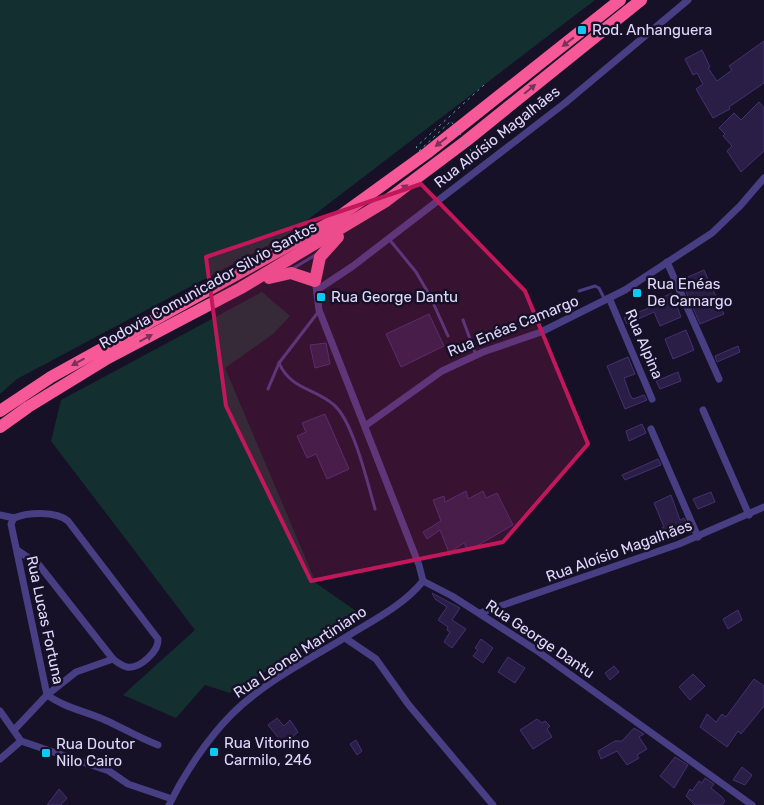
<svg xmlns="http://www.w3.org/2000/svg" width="764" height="805" viewBox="0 0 764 805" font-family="Rubik,sans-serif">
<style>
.green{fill:#142f30}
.building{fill:#2a1e47;stroke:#433172}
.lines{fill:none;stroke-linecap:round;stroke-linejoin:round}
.path{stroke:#36b1b4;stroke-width:1;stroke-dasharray:2.5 4;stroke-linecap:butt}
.service{stroke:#473e83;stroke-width:3}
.minor{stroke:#473e83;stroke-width:7}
.motorway{stroke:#f75998;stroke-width:12}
.path-bridge{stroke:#36b1b4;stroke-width:1;stroke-dasharray:2.5 4;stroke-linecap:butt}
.oneway{fill:#7b315a}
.marked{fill:#c2185b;fill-opacity:0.2;stroke:#c2185b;stroke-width:4;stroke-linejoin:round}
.poi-dot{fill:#0ec9f4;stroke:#161127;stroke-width:2}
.labels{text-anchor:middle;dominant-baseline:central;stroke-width:5;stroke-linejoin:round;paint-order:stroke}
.poi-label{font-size:15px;fill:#e0d8fd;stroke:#161127;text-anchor:start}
.street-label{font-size:15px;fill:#e0d8fd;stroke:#161127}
</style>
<rect width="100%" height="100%" fill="#161127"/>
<g class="green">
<polygon points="0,0 595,0 289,234 17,379 0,394"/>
<polygon points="262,292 290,316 273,334 225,368 316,583 356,611 301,651 230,693 205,685 176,718 123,695 195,630 51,441 61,400"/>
</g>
<g class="building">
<polygon points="764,41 764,83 729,107 730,109 713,118 696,89 703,84 697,73 693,75 685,59 702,50 710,67 708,68 717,81 732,70 729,66"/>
<polygon points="759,102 764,108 764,151 741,172 727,151 732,146 723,136 725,134 719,128 734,113 741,120"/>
<polygon points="704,270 724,314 700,324 681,280"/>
<polygon points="672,293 681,317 660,326 654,312 627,324 624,318 651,307 650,303"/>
<polygon points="429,314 444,346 401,367 386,334"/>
<polygon points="686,330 694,350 673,359 665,339"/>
<polygon points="326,343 330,364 315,368 310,345"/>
<polygon points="738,346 740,352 717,362 715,356"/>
<polygon points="628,357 635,374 624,378 630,395 633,399 644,395 647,400 625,409 607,366"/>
<polygon points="678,372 681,381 660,389 656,381"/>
<polygon points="325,414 349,469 327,479 316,454 307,458 297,436 306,432 302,423"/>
<polygon points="642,424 646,433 629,441 626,431"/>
<polygon points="658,459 661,465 625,480 622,475"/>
<polygon points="466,491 468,499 483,491 486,498 497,493 513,525 468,551 464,543 449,553 440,530 427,539 423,532 441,521 433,500 444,496 445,502"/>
<polygon points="711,492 715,502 698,509 693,499"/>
<polygon points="671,495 680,520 684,518 687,524 662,535 660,529 664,527 654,503"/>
<polygon points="432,593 460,608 452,620 466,629 452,648 444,642 450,632 447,630 448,627 438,620 447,607 435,599"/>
<polygon points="738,610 742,620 728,629 723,619"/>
<polygon points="481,639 493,648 483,663 473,656 478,650 475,648"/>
<polygon points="508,657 525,668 515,683 498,672"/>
<polygon points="614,666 619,672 610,680 605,673"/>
<polygon points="693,674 705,686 690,700 679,687"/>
<polygon points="754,679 764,686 764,706 741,734 738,731 727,747 700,727 707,714 716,722 722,714 726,717"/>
<polygon points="277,718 284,726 290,720 298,732 284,745 268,725"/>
<polygon points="537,719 542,723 545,721 550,726 547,729 552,737 533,749 520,730"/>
<polygon points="634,728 644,734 639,737 647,749 637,755 639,758 627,765 617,751 601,759 598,751 615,741 622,741"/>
<polygon points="356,740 362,751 357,755 350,744"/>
<polygon points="675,757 688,765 674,788 660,776"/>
<polygon points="742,767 752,775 745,785 733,780"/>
<polygon points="705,778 714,784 711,788 722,797 725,801 722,805 695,805 686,796 690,789 692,791 699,781 702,783"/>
<polygon points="59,789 67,798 61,805 47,805"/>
</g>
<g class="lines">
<polyline class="path" points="417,148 416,147 484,85"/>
<g class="service">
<polyline points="389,239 416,272 430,296 448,336"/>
<polyline points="292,269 317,254"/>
<polyline points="579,291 595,286 599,288 605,300"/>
<polyline points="463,320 476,355"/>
<path d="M279,363C291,390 315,388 334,405C353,421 368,484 375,509"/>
<polyline points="268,389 279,363 319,311"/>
</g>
<g class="minor">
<polyline points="667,262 719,379"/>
<polyline points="316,286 319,310 419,565 423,581"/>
<polyline points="317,290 353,266 565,103 688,0"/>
<polyline points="610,300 652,399"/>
<polyline points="703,410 749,515"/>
<polyline points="365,426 442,371 483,352 541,332 625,290 712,233 740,206 764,178"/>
<polyline points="651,429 698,537"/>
<polyline points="0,515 14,518"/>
<path d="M17,550L39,565L113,659C117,662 122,666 127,667C140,669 159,651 158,639L68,521C56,511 28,512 14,518L11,524L47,695"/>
<polyline points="423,581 452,596 536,650 752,805"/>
<polyline points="480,613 679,544 764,507"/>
<polyline points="345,638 376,659 408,704 493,805"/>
<path d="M47,695C65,708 85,711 105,720C123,728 139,738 158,745"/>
<polyline points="0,711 21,741"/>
<polyline points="14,730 47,695 76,672 113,659"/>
<polyline points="21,741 109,771 128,784 172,799"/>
<polyline points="0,759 21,741"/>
<path d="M169,805C184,774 208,738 232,714C264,682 308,660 346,637C372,621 404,605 423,581"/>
</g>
<g class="motorway">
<polyline points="269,278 291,273 315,281 320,257 338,237"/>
<polyline points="0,411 51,377 333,221 427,153 620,0"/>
<polyline points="0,427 28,407 108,358 241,288 386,201 466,141 641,0"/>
</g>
<polyline class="path-bridge" points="419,151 451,121 476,158"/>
</g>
<defs><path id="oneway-solid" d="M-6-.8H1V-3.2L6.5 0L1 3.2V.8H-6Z" transform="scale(1.25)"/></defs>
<g class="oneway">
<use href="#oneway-solid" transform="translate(568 42) rotate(142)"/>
<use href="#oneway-solid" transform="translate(530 89) rotate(-40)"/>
<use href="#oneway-solid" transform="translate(441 142) rotate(142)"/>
<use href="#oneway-solid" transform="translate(402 189) rotate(-35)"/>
<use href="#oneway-solid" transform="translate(146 338) rotate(-29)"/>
<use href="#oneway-solid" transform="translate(78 362) rotate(151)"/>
</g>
<path class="marked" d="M421,184L525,291L588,444L503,542L311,581L226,406L206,257Z"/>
<g class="poi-dot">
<rect x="577" y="25" width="10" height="10" rx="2.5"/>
<rect x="632" y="288" width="10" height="10" rx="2.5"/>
<rect x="316" y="292" width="10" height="10" rx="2.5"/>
<rect x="209" y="747" width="10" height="10" rx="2.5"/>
<rect x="41" y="748" width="10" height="10" rx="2.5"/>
</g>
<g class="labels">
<g class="poi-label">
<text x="592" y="30">Rod. Anhanguera</text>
<text x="647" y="284">Rua Enéas<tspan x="647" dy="17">De Camargo</tspan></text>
<text x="331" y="297">Rua George Dantu</text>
<text x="224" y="743">Rua Vitorino<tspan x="224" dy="17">Carmilo, 246</tspan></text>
<text x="56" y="744">Rua Doutor<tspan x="56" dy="17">Nilo Cairo</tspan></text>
</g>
<g class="street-label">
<text transform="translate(497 137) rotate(-38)">Rua Aloísio Magalhães</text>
<text transform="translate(208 285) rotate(-29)">Rodovia Comunicador Silvio Santos</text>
<text transform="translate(513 326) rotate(-22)">Rua Enéas Camargo</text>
<text transform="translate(644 344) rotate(67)">Rua Alpina</text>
<text transform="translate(619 551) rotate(-20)">Rua Aloísio Magalhães</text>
<text transform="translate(45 620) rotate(78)">Rua Lucas Fortuna</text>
<text transform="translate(540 639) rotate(34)">Rua George Dantu</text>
<text transform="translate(300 652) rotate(-33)">Rua Leonel Martiniano</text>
</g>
</g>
</svg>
